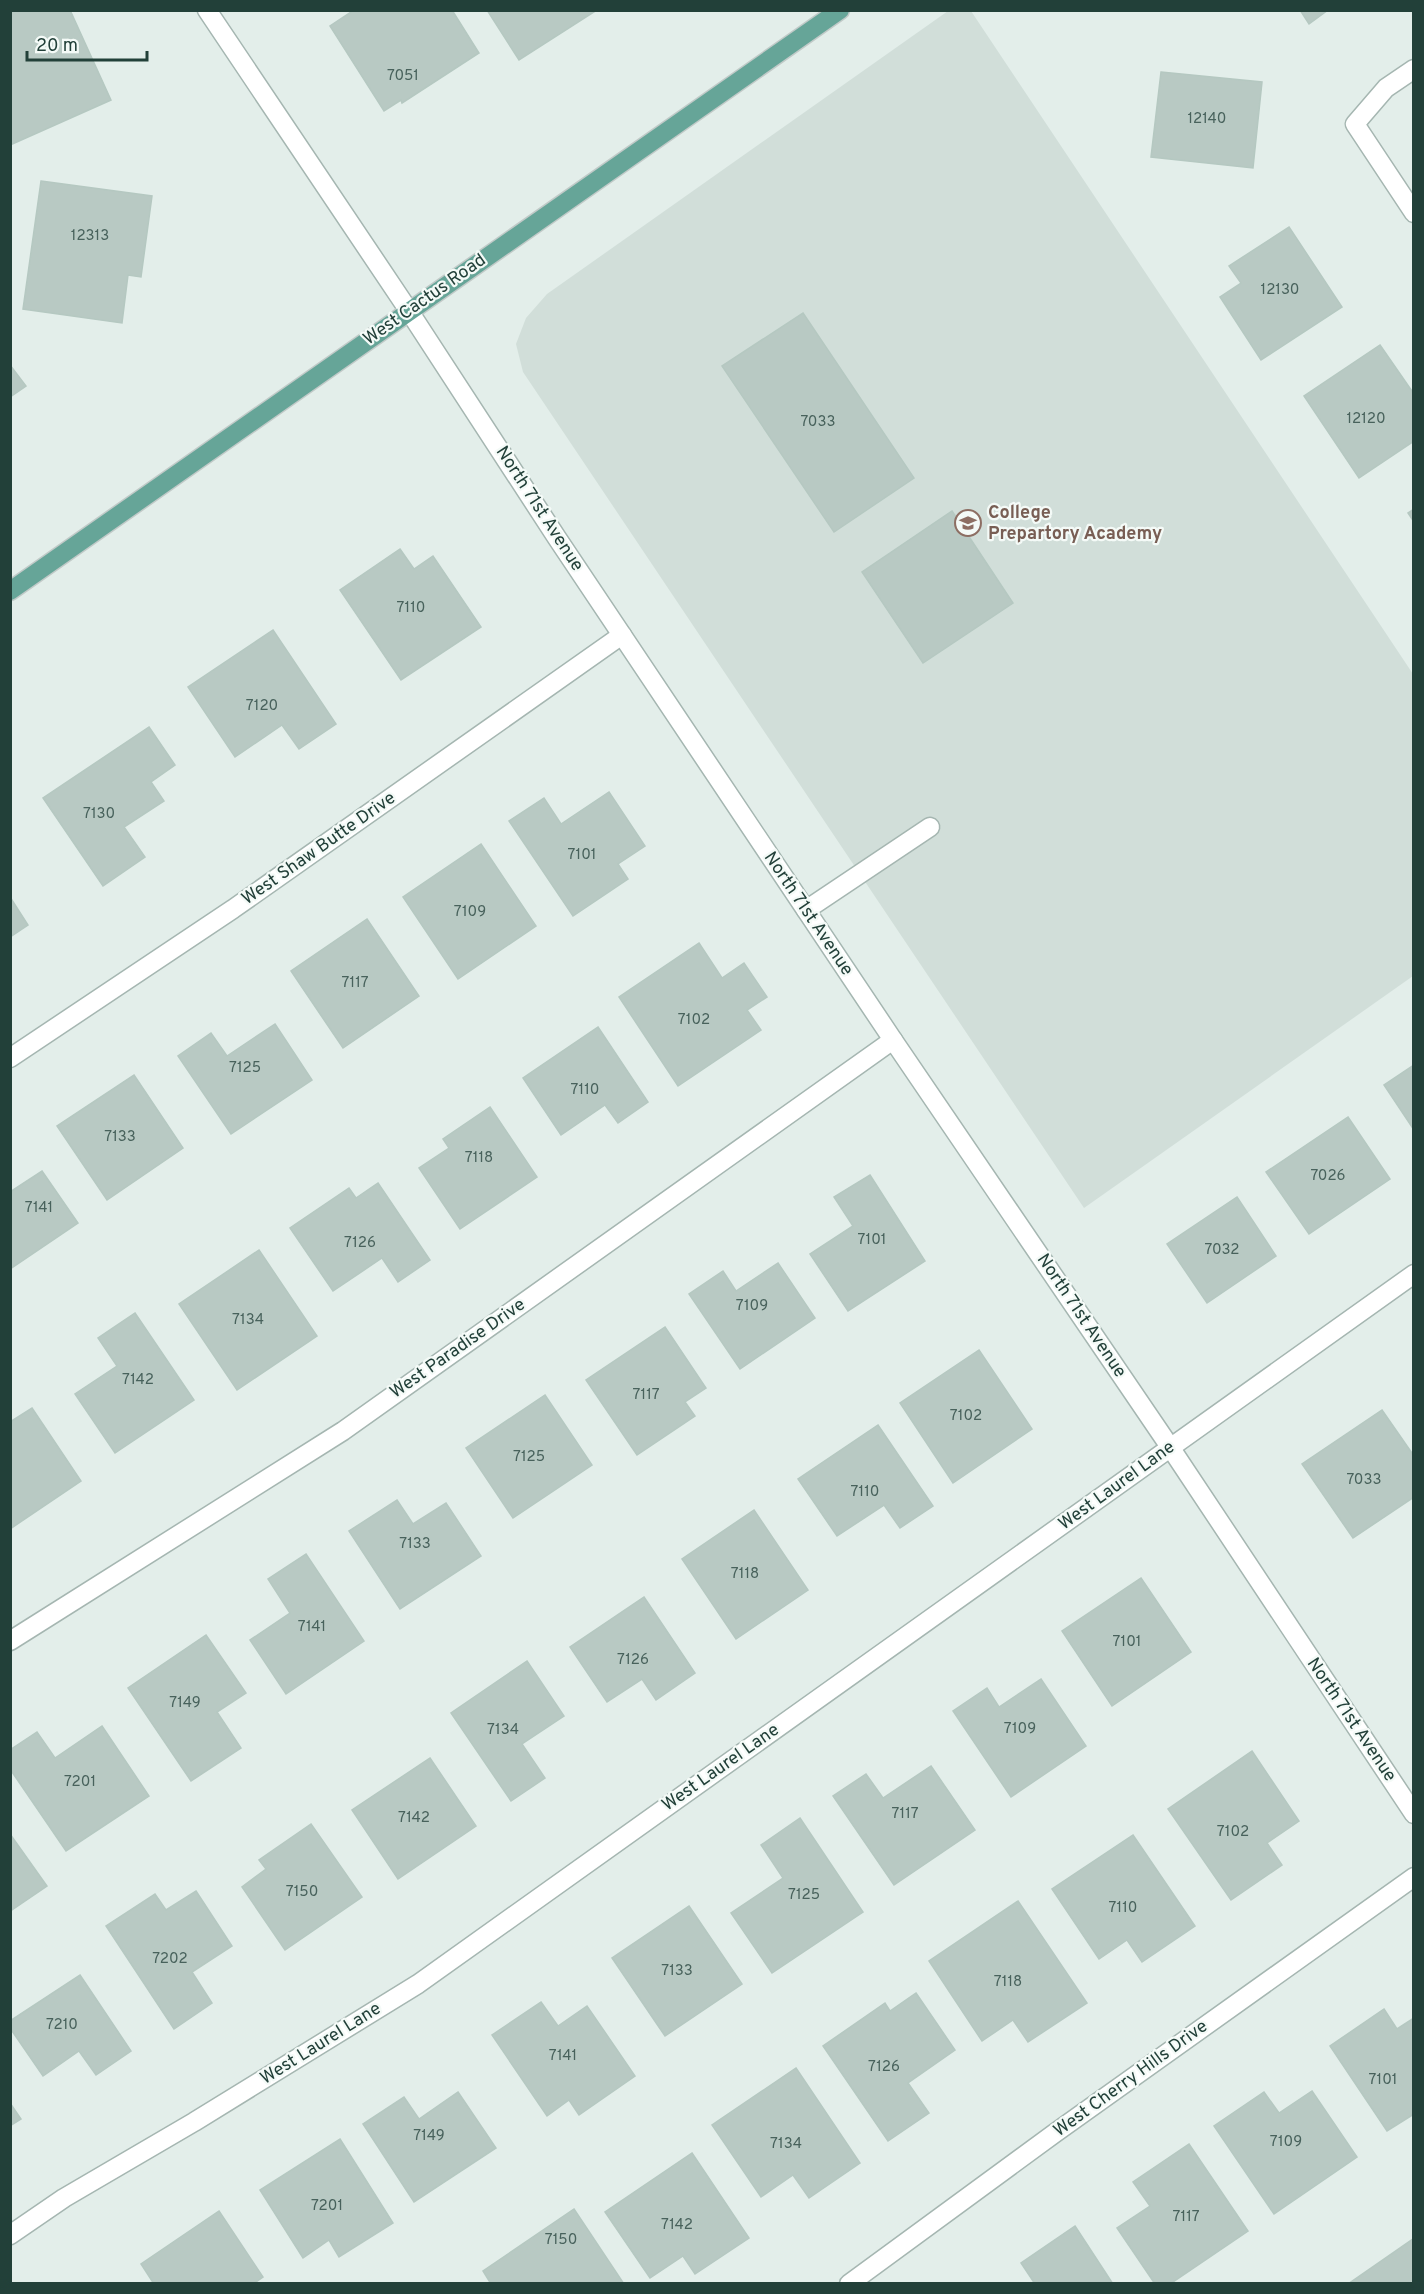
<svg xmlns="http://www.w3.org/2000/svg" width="1424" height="2294" viewBox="0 0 1424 2294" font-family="Overpass,sans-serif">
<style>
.built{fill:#d1ded9}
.building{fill:#b8c9c3;stroke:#b5c8c1;stroke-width:1.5}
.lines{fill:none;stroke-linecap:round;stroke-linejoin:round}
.minor-casing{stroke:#a5b6b1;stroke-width:21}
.major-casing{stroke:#c1cac8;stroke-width:21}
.minor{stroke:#fff;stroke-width:18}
.major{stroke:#66a598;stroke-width:18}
.labels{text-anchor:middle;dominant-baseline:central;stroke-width:4.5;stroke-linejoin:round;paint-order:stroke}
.number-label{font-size:15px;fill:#48625c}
.street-label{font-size:18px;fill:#224039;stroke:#f4faf7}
.education-label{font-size:18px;font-weight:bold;fill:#785e54;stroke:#f4faf7;text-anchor:start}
</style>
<rect width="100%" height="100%" fill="#e3eeea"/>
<polygon class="built" points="948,11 971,11 1413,674 1413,976 1084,1208 523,372 516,344 526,318 547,294"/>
<g class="building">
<polygon points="16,10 70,10 111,100 10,145 10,13"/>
<polygon points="354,10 452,10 479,53 402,103 401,100 384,111 330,26"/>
<polygon points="487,10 597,10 519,60"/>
<polygon points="1300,10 1328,10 1309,24"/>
<polygon points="1161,72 1262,82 1253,168 1151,157"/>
<polygon points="41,181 152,196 141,277 128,275 122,323 23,309"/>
<polygon points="1289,227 1342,307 1261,360 1220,297 1241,283 1229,266"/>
<polygon points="803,313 914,478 834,532 722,366"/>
<polygon points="1380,345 1414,394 1414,441 1359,478 1304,396"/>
<polygon points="10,365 26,386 10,397"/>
<polygon points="1414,509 1414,522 1408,513"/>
<polygon points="952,511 1013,603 923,663 862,572"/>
<polygon points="400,549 414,569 433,556 481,627 401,680 340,590"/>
<polygon points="273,630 336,724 299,749 282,725 235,757 188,687"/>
<polygon points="149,727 175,765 151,782 164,801 124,827 145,857 103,886 43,798"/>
<polygon points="609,792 645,846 618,864 628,879 573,916 509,821 544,798 561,824"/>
<polygon points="481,844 536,926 458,979 403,897"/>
<polygon points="10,897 28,925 10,937"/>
<polygon points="367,919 419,996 343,1048 291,971"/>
<polygon points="699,943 722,978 744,963 767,997 747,1010 761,1030 678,1086 619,997"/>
<polygon points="275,1024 312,1080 231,1134 178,1056 211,1033 227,1056"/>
<polygon points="598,1027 648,1102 618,1123 605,1105 561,1135 523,1078"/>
<polygon points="1414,1065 1414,1130 1384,1085"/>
<polygon points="134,1075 183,1148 107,1200 57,1126"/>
<polygon points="490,1107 537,1177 460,1229 419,1168 449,1148 443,1139"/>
<polygon points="1348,1117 1390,1179 1309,1234 1266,1172"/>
<polygon points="42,1171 78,1223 10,1269 10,1192"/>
<polygon points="870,1175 925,1261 848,1311 810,1254 853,1226 834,1197"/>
<polygon points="378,1183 430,1260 398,1282 382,1258 333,1291 290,1228 349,1188 356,1198"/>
<polygon points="1237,1197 1276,1256 1207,1303 1167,1244"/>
<polygon points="259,1250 317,1336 237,1390 179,1304"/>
<polygon points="778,1263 815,1318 740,1369 689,1294 723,1271 736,1291"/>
<polygon points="135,1313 194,1400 115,1453 75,1394 117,1366 98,1338"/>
<polygon points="665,1327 706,1388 685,1402 695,1416 637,1455 586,1380"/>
<polygon points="979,1350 1032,1429 953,1483 900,1403"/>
<polygon points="545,1395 592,1465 513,1518 466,1448"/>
<polygon points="32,1408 81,1481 10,1529 10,1422"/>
<polygon points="1382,1410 1414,1456 1414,1497 1353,1538 1302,1464"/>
<polygon points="878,1425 933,1506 900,1528 884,1505 837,1536 798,1479"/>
<polygon points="397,1500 413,1524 446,1503 481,1556 400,1609 349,1531"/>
<polygon points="754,1510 808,1590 736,1639 682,1559"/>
<polygon points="306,1554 364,1641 286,1694 250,1640 290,1613 268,1579"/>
<polygon points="1141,1578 1191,1652 1112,1706 1062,1631"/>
<polygon points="644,1597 695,1673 656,1700 642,1679 607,1702 570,1647"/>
<polygon points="206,1635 246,1693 217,1712 241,1748 191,1781 128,1688"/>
<polygon points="527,1661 564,1716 522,1744 545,1778 511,1801 451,1713"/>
<polygon points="1041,1679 1086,1746 1011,1797 953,1711 987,1688 999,1707"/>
<polygon points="102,1726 149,1796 66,1851 10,1769 10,1750 37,1732 55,1758"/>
<polygon points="1252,1751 1299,1821 1267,1843 1282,1865 1231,1900 1168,1809"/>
<polygon points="430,1758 476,1826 398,1879 352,1810"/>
<polygon points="931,1766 975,1830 894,1885 833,1796 866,1774 883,1798"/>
<polygon points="800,1818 863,1912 772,1973 731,1913 783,1878 761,1845"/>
<polygon points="311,1824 362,1897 285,1950 242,1887 266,1869 259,1860"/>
<polygon points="10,1834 47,1886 12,1910 10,1909"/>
<polygon points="1133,1835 1195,1926 1142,1962 1127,1940 1099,1959 1052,1889"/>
<polygon points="196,1891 232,1946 192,1972 212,2003 174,2029 106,1926 155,1894 166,1910"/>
<polygon points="1018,1901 1087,2003 1028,2042 1013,2020 982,2041 929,1961"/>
<polygon points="689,1906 742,1984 665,2036 612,1958"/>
<polygon points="80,1975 131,2051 96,2075 79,2051 43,2076 10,2028 10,2021"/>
<polygon points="916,1993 955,2050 908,2083 929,2113 888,2141 823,2046 885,2003 890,2011"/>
<polygon points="541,2002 558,2026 587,2006 635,2076 579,2115 569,2100 547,2116 492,2035"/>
<polygon points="1384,2009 1397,2029 1414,2018 1414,2114 1387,2131 1330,2046"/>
<polygon points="796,2068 860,2163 809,2198 793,2175 761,2197 712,2125"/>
<polygon points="1312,2091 1357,2157 1274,2214 1214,2126 1264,2092 1279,2113"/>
<polygon points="458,2092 496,2148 414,2202 363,2124 404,2097 419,2119"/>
<polygon points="10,2103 21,2119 10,2126"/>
<polygon points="340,2139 393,2223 339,2257 329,2240 303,2258 260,2190"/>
<polygon points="1189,2144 1248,2231 1170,2284 1155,2284 1117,2228 1150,2206 1133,2182"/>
<polygon points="692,2153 749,2238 695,2274 683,2256 650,2278 605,2212"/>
<polygon points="574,2209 624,2284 491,2284 483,2271"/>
<polygon points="219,2211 263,2277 253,2284 154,2284 141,2264"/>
<polygon points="1075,2226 1113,2284 1035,2284 1021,2263"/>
<polygon points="1413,2239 1414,2284 1348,2284"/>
</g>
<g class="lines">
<defs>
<g id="minor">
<polyline points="207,10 409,311 557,538 893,1040 1170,1447 1414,1814"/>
<polyline points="1414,69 1386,88 1355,124 1414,213"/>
<polyline points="806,910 930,827"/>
<polyline points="10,1058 233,909 622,635"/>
<polyline points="10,1641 343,1431 893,1040"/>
<polyline points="10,2235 64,2198 194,2122 418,1984 1414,1274"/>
<polyline points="849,2284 1055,2133 1414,1877"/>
</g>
<polyline id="major" points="10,591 840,10"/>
</defs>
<use href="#minor" class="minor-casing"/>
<use href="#major" class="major-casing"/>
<use href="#minor" class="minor"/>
<use href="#major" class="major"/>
</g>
<defs>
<symbol id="school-ring" viewBox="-11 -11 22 22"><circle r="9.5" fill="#f4faf7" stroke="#8d6e63" stroke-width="1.5"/><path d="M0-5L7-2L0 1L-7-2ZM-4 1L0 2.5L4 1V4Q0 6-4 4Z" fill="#8d6e63"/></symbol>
</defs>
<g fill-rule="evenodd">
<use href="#school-ring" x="953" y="508" width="30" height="30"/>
</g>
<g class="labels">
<g class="number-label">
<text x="403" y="76">7051</text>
<text x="1207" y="119">12140</text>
<text x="90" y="236">12313</text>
<text x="1280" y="290">12130</text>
<text x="1366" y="419">12120</text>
<text x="818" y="422">7033</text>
<text x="411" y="608">7110</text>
<text x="262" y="706">7120</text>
<text x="99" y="814">7130</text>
<text x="582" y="855">7101</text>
<text x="470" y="912">7109</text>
<text x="355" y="983">7117</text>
<text x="694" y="1020">7102</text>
<text x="245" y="1068">7125</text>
<text x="585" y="1090">7110</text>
<text x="120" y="1137">7133</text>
<text x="479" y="1158">7118</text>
<text x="1328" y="1176">7026</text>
<text x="39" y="1208">7141</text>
<text x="872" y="1240">7101</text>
<text x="360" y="1243">7126</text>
<text x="1222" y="1250">7032</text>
<text x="752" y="1306">7109</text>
<text x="248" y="1320">7134</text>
<text x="138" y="1380">7142</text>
<text x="646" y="1395">7117</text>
<text x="966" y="1416">7102</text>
<text x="529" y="1457">7125</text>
<text x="1364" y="1480">7033</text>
<text x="865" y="1492">7110</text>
<text x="415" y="1544">7133</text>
<text x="745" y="1574">7118</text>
<text x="312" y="1627">7141</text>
<text x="1127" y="1642">7101</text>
<text x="633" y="1660">7126</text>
<text x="185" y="1703">7149</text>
<text x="1020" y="1729">7109</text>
<text x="503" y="1730">7134</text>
<text x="80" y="1782">7201</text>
<text x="905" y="1814">7117</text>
<text x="414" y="1818">7142</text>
<text x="1233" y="1832">7102</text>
<text x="302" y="1892">7150</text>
<text x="804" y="1895">7125</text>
<text x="1123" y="1908">7110</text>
<text x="170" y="1959">7202</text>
<text x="677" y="1971">7133</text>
<text x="1008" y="1982">7118</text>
<text x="62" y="2025">7210</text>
<text x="563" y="2056">7141</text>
<text x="884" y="2067">7126</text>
<text x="1383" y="2080">7101</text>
<text x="429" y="2136">7149</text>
<text x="1286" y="2142">7109</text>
<text x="786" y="2144">7134</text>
<text x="327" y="2206">7201</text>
<text x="1186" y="2217">7117</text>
<text x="677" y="2225">7142</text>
<text x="561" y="2240">7150</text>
</g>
<g class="street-label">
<text transform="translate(425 300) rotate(-35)">West Cactus Road</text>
<text transform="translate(539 509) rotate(57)">North 71st Avenue</text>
<text transform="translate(319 849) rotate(-35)">West Shaw Butte Drive</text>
<text transform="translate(808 914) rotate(56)">North 71st Avenue</text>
<text transform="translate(1081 1316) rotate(56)">North 71st Avenue</text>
<text transform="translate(458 1349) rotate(-35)">West Paradise Drive</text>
<text transform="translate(1117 1486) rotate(-36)">West Laurel Lane</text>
<text transform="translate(1351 1720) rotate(56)">North 71st Avenue</text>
<text transform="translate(721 1768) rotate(-35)">West Laurel Lane</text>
<text transform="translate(321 2044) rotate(-32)">West Laurel Lane</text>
<text transform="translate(1131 2079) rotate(-36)">West Cherry Hills Drive</text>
</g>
<g class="education-label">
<text x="988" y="513">College<tspan x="988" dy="21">Prepartory Academy</tspan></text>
</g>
</g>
<rect width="1424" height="2294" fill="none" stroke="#224039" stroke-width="24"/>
<path d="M27 51v9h120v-9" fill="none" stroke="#224039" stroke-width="3"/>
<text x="36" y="51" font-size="18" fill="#224039" stroke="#f4faf7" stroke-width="4.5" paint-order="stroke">20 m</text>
</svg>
